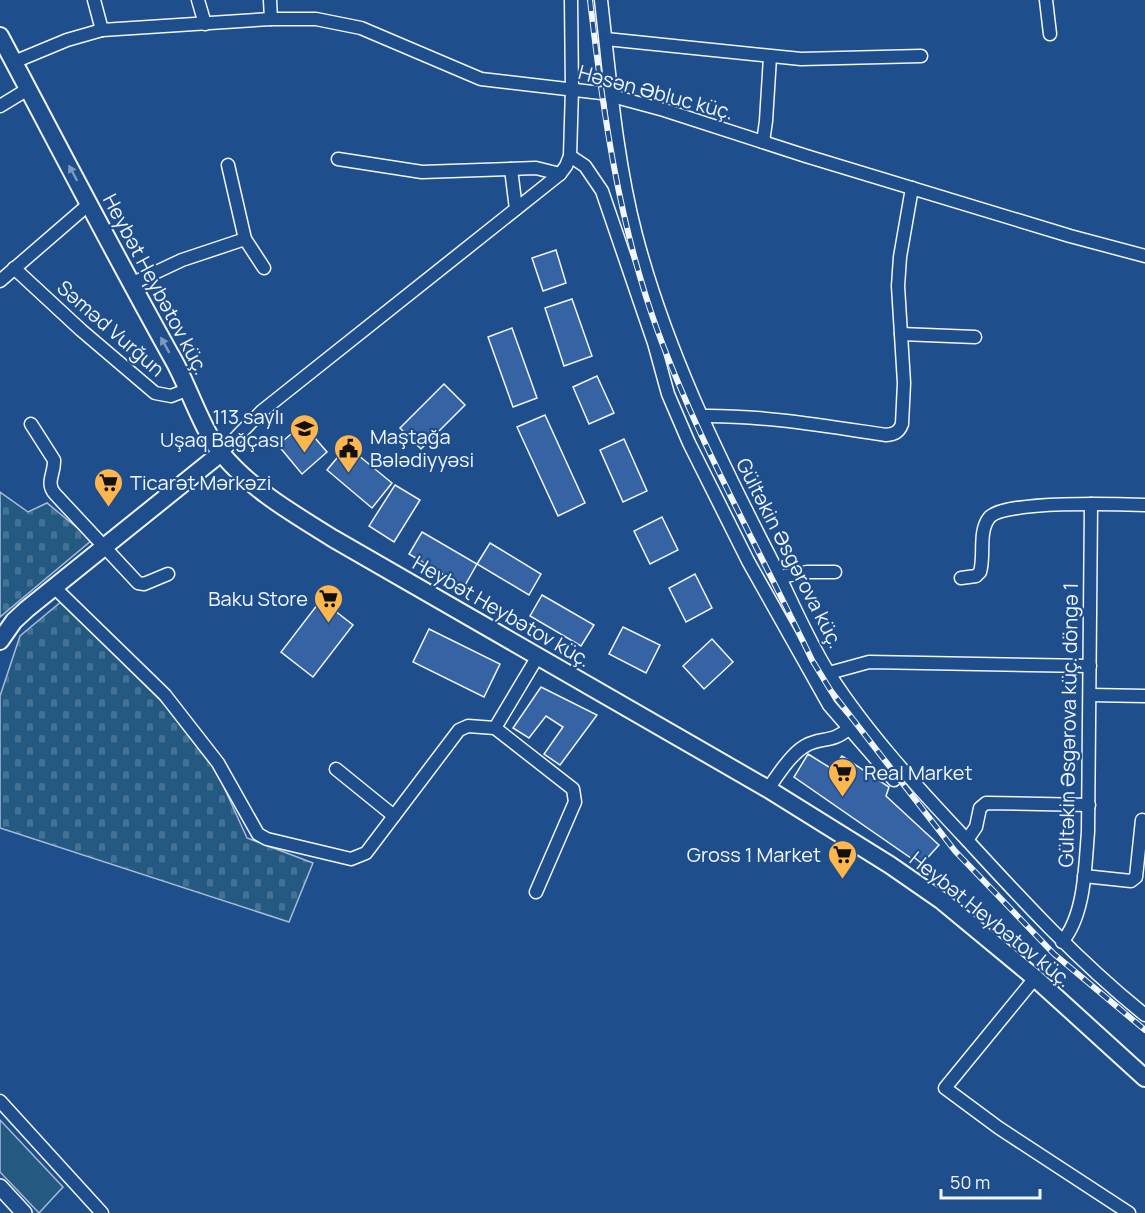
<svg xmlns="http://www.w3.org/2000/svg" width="1145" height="1213" viewBox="0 0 1145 1213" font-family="Manrope,sans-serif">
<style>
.green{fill:#245a82;stroke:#a8bbd7;stroke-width:1.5}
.cemetery{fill:url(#cemetery-stones);stroke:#a8bbd7;stroke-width:1.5}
.building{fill:#3563a3;stroke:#f2f6ff;stroke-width:1.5}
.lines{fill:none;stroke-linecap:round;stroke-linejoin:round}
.minor-casing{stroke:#f2f6ff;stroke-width:15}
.tertiary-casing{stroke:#f2f6ff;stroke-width:18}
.secondary-casing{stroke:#f2f6ff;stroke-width:20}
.minor{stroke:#1f4e8c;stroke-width:12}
.tertiary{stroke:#1f4e8c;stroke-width:15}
.secondary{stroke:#1f4e8c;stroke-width:16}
.rail-casing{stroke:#f2f6ff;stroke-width:6}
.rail{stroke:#1f4e8c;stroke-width:4;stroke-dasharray:11;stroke-linecap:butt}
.oneway{fill:#7e9ac0}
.labels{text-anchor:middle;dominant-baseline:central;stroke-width:4.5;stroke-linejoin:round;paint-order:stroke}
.street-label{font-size:20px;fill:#f2f6ff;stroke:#1f4e8c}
.poi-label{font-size:20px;fill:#f2f6ff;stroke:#1f4e8c;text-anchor:end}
</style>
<defs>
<pattern id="cemetery-stones" width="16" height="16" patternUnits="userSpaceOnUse" patternTransform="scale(1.5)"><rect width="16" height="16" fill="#245a82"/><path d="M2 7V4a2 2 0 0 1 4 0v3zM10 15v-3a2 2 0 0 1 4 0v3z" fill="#447295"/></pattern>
</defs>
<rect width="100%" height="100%" fill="#1f4e8c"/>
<polygon class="green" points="0,1120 63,1187 39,1213 0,1172"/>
<g class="cemetery">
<polygon points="0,492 28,512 47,503 92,540 0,617"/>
<polygon points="62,601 168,708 217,772 247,838 313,863 289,922 0,828 0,696 20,636"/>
</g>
<g class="building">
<polygon points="556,250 566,283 543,291 532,258"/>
<polygon points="572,299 592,356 564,366 545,308"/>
<polygon points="512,328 537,398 513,407 488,337"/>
<polygon points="597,376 614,413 589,424 573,387"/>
<polygon points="444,384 465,405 421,449 400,428"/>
<polygon points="545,415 585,503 558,516 517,427"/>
<polygon points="303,424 327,452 302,474 278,445"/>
<polygon points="624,439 647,491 623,502 600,450"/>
<polygon points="347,446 392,483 372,508 327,470"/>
<polygon points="395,485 420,500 394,542 369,526"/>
<polygon points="662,517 678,550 650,564 634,531"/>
<polygon points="422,532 477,564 464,587 409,554"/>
<polygon points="490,543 541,574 529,595 477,564"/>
<polygon points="695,574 712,608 686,622 669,588"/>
<polygon points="542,595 594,625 581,646 530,616"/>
<polygon points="321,600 353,625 313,677 281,652"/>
<polygon points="623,627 660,645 646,673 609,654"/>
<polygon points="429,629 500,664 484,697 413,662"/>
<polygon points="712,639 733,662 704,689 683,666"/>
<polygon points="541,687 597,715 560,765 544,754 563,727 546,716 529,738 513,728"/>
<polygon points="808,754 832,769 842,756 889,787 886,796 939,845 921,865 794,777"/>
</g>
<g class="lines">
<defs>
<g id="minor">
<polyline points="94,0 102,30"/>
<polyline points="198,0 205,24"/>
<polyline points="270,0 271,19"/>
<path d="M601,0C610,79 616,158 636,235C666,349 717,454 771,559C790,597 807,639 830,675C868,734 919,789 967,840C1023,901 1079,962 1145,1015"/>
<polyline points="1046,0 1050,34"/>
<polyline points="606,39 801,59 921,56"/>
<polyline points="14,62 67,40 102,30 271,19 316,19 361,28 481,79 601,93 664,110 806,156 1070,236 1145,256"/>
<polyline points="0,106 28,89"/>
<polyline points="763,142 766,121 770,57"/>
<polyline points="570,156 585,166 602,191 654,343 668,394 689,443 748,561 829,705 894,780"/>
<polyline points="338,159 422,172 536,168 560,174"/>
<polyline points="228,165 245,239 264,268"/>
<polyline points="511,169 516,209"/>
<polyline points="14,268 81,330 155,393 171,396 189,389"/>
<polyline points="0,281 89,204"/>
<polyline points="131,284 182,260 245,239"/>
<polyline points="901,334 975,337"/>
<path d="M700,416C762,415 825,426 886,435C895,434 899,432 902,424L904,383L898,286L900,257L912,188"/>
<path d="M31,424L54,460C55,473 45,483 55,494L138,583L144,584L168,574"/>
<polyline points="221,453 262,411 560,174 566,166 570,156 572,89 571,0"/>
<polyline points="780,577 807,572 835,572"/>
<path d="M961,578L976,576L980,572C985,556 978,532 989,518C1001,500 1121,504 1145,505"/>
<polyline points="54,587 165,695 218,763 258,834 267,839 351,859 366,853 459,730 468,726 495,728 538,656"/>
<polyline points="829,673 869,662 1090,666"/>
<polyline points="1090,695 1145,696"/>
<polyline points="495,728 573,789 575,802 536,892"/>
<polyline points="336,769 394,816"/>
<path d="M768,789C778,775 790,755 805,746C820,737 833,743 848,729"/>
<polyline points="967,840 976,827 980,808 986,803 1089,805"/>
<polyline points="1084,876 1131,881 1136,877 1142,820"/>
<path d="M1062,942C1085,915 1085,867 1088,832L1091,504"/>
<polyline points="1035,978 945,1088 999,1128 1129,1213"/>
<polyline points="0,1101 102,1213"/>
</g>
<polyline id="tertiary" points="0,1187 24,1213"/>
<g id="secondary">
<path d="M0,36C58,145 114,254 174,361C189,388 203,432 222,454C253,491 294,514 334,539L768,789L890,865L942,901L1035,978L1145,1078"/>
<polyline points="0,641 14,621 27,609 221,453"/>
</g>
</defs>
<use href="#minor" class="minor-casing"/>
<use href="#tertiary" class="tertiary-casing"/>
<use href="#secondary" class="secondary-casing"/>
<use href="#minor" class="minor"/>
<use href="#tertiary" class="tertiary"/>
<use href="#secondary" class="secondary"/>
<defs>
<path id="rail" d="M590,0C603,113 619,225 658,332C700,445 760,551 812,660L831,691L955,851L1054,954L1145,1030"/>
</defs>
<use href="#rail" class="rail-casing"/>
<use href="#rail" class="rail"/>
</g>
<defs><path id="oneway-solid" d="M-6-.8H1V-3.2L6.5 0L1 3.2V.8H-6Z" transform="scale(1.5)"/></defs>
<g class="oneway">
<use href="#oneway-solid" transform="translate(73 173) rotate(-118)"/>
<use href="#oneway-solid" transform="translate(165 345) rotate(-119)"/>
</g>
<defs>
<symbol id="school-pin" viewBox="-11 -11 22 30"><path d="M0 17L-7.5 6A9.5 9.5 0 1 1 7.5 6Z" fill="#ffb74d" stroke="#1f4e8c"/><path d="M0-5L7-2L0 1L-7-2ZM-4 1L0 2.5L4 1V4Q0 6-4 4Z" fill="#111"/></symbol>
<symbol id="civic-pin" viewBox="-11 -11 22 30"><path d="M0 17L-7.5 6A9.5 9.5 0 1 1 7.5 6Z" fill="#ffb74d" stroke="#1f4e8c"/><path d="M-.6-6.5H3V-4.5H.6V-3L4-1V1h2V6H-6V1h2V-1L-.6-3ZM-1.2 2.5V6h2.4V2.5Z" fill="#111"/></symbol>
<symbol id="supermarket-pin" viewBox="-11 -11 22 30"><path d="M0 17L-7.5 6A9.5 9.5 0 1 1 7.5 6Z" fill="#ffb74d" stroke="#1f4e8c"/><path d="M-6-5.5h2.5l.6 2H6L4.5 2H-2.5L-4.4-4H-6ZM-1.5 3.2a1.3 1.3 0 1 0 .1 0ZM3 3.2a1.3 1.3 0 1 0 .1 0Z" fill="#111"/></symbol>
</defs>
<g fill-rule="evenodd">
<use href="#school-pin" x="288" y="412" width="33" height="45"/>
<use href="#civic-pin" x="332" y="432" width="33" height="45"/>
<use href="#supermarket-pin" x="92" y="466" width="33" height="45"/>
<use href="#supermarket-pin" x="312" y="582" width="33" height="45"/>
<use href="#supermarket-pin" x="826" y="756" width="33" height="45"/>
<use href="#supermarket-pin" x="826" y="838" width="33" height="45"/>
</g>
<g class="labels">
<g class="street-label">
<text transform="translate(656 92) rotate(15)">Həsən Əbluc küç.</text>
<text transform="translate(156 284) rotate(62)">Heybət Heybətov küç.</text>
<text transform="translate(111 328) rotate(41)">Səməd Vurğun</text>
<text transform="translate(790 553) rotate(63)">Gültəkin Əsgərova küç.</text>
<text transform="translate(502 611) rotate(30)">Heybət Heybətov küç.</text>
<text transform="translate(1068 725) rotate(-89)">Gültəkin Əsgərova küç. döngə 1</text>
<text transform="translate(991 919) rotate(39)">Heybət Heybətov küç.</text>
</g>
<g class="poi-label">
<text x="284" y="416">113 saylı<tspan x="284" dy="23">Uşaq Bağçası</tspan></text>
<text x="370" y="436" text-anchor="start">Maştağa<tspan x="370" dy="23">Bələdiyyəsi</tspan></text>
<text x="130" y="482" text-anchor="start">Ticarət Mərkəzi</text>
<text x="308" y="598">Baku Store</text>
<text x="864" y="772" text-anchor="start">Real Market</text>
<text x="821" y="854">Gross 1 Market</text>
</g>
</g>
<path d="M941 1189v9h99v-9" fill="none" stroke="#f2f6ff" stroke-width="3"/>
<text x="950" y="1189" font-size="18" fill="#f2f6ff" stroke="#1f4e8c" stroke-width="4.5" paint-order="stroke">50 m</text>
</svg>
